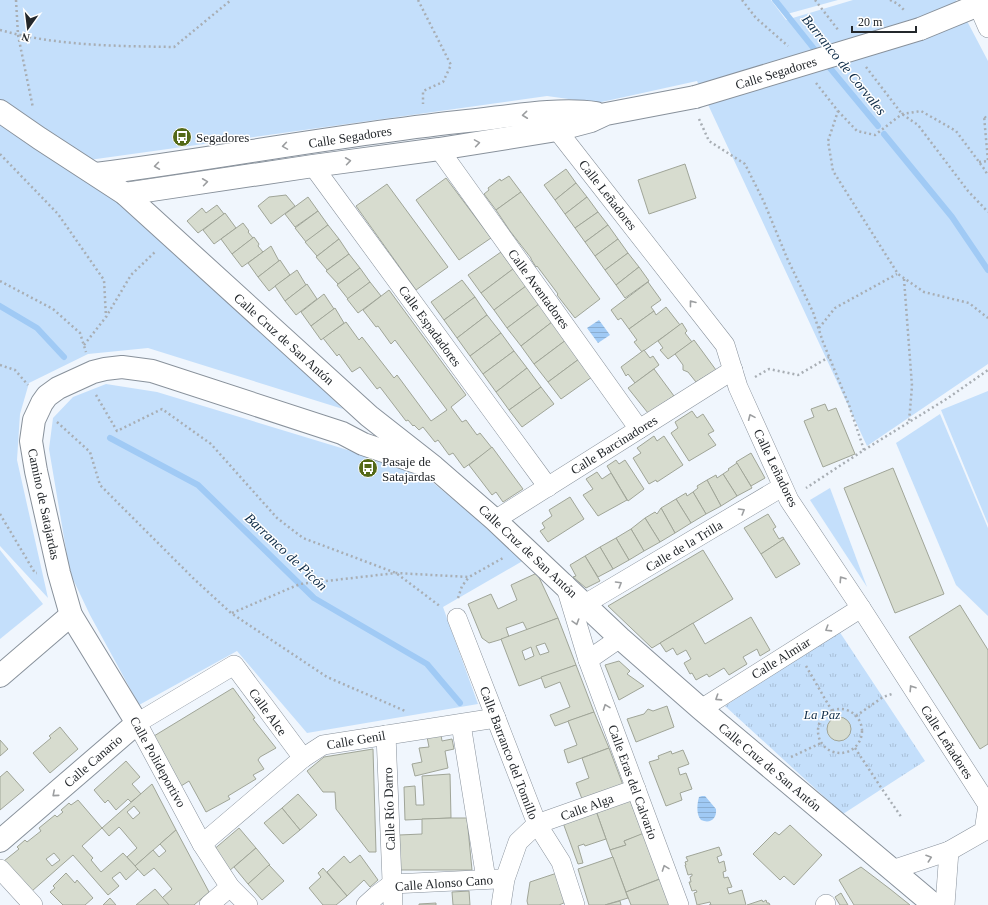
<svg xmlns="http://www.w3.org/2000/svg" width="988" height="905" viewBox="0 0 988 905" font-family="'Times New Roman',serif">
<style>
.green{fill:#c4dffb}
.park{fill:url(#park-tufts)}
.water{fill:url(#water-rules)}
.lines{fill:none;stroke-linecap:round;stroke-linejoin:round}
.stream{stroke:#a0caf5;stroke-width:6}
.building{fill:#d7dccf;stroke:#a0a598;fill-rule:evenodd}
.street-casing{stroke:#88919b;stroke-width:20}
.secondary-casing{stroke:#88919b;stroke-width:24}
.path{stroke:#a8aeb4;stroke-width:2.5;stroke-dasharray:2 3;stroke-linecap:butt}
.street{stroke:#fff;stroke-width:19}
.secondary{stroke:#fff;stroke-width:22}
.secondary-bridge-casing{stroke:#88919b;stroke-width:24;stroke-linecap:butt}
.secondary-bridge{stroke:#fff;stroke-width:22}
.oneway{stroke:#9c9ea0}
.labels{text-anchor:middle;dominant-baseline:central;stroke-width:3;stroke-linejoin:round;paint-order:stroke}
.street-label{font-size:13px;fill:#23272b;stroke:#fff}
.poi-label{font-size:13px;fill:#23272b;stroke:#fff;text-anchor:start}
.park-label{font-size:13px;font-style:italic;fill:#112f4b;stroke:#fff}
.water-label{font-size:14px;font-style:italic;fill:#0d2b47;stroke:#fff}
</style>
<defs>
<pattern id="park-tufts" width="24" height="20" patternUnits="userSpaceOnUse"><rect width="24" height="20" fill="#c4dffb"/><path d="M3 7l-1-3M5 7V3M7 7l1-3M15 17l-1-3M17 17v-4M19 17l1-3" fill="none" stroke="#a8bfd7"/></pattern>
<pattern id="water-rules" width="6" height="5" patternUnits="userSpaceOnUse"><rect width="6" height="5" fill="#a0caf5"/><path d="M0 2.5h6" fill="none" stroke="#8aaed2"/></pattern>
</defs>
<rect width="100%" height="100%" fill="#f0f6fd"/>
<g class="green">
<polygon points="0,0 771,0 786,20 853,0 956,0 988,61 988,364 867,446 697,81 597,103 547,96 89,160 343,409 148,348 88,354 29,383 20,414 17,460 48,598 0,546"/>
<polygon points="777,0 838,0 787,14"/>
<polygon points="106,384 157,392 420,472 526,559 443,607 478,704 307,733 237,651 139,705 90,615 70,573 49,449 53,418 73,397"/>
<polygon points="988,391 988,524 941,410"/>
<polygon points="940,414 988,528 988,616 956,585 896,443"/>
<polygon points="830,488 867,587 810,500"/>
<polygon points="0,550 43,604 0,639"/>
</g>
<polygon class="park" points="839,631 925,761 843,814 725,706"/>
<g class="water">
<polygon points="599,320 610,335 598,343 587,328"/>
<path d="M702,796H705L716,809C717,819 710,824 701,820C696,815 697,804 699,797Z"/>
</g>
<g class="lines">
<g class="stream">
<polyline points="775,0 819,55"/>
<polyline points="825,62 878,126"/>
<polyline points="884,134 952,217 988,270"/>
<polyline points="0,306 37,328 64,357"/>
<polyline points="110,438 198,485 314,598 427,664 460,703"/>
</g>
</g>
<g class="building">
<polygon points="685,164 696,198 649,214 638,180"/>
<polygon points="566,169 576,183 555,200 544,185"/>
<polygon points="509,176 521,192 496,210 484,194 489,190 488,188 500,179 501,181"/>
<polygon points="446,178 491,238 459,260 416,200"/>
<polygon points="576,183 587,197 565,214 555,200"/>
<polygon points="387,184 448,267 416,290 356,206"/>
<polygon points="521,192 600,299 575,318 557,295 558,294 537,266 536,267 531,259 531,258 510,231 496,210"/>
<polygon points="286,195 295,206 271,224 258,206 269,197"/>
<polygon points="308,197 318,211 295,227 285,214"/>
<polygon points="587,197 598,212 575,228 565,214"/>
<polygon points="217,205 224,214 198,233 187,221 202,208 206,213"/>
<polygon points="318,211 328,225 306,242 295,228"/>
<polygon points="598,212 608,225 585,242 575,228"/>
<polygon points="225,213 236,228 214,244 203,230"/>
<polygon points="243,223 249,231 248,232 253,238 232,254 221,239"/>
<polygon points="328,225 339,239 317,256 305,242"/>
<polygon points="608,225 618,239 595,256 585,242"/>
<polygon points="254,237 259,244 258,246 263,252 242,267 232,254"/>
<polygon points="339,239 349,254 327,270 316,257"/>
<polygon points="618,239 628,253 605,270 595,256"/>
<polygon points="271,246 279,261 258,277 248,263"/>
<polygon points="501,252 513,269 481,293 468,275"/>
<polygon points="628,253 639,267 616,285 605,270"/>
<polygon points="349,254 360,268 338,284 326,271"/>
<polygon points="280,260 290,275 269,291 258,277"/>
<polygon points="639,267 649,281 625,298 616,285"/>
<polygon points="360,268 370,282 348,299 337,285"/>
<polygon points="513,269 526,286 494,310 481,293"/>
<polygon points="297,270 306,285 285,301 275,286"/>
<polygon points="462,280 475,297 444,320 431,302"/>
<polygon points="370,282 381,296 358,313 347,299"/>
<polygon points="648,282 661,300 651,307 654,311 629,329 621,318 618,320 611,310"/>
<polygon points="307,284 317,299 296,315 285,301"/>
<polygon points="526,286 539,304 507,328 494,310"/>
<polygon points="389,290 466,395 451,407 462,422 466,420 477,435 480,433 492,448 464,468 453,453 449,455 438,440 435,442 423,427 419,430 414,425 413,426 408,420 406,421 380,387 377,389 360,367 352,372 339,354 337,356 323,338 346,322 359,340 362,337 394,378 397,375 431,421 447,410 395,340 391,344 378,326 376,327 363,310"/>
<polygon points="324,294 334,309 311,326 301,312"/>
<polygon points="475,297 487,315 457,338 444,320"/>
<polygon points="539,304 552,322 521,346 507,328"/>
<polygon points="666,307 680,325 642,352 634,342 637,340 629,329 654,311 656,315"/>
<polygon points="335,308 344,323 321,340 311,326"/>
<polygon points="487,315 501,333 470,356 457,338"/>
<polygon points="552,322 566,340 534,364 521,346"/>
<polygon points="682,323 687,331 685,333 692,342 668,359 660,350 663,348 658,341"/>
<polygon points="501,333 514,351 483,374 470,356"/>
<polygon points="566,340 579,359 548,382 534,364"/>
<polygon points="694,340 716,370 696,382 688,372 683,370 683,365 675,354"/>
<polygon points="644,350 650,358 653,356 659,365 635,383 628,374 626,376 621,367"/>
<polygon points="514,351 527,368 496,392 483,374"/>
<polygon points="579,359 592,377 561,399 548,382"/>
<polygon points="527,368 541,387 509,410 496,392"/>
<polygon points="654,369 674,396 648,413 628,388"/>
<polygon points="541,387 554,404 522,427 509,410"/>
<polygon points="825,404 828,411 836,408 855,454 823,467 804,421 814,417 811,409"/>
<polygon points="692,411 697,418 703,414 714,431 708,434 716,445 689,461 671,433 678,428 675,422"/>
<polygon points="654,436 657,441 664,436 683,465 657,482 656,480 649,484 633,458 641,453 637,448"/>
<polygon points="492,447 523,489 503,502 496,492 492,495 469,465"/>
<polygon points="751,453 765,478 751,486 736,462"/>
<polygon points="616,460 619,464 625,460 644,489 628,501 607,466"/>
<polygon points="737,463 752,488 737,496 723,474 729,470 728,469"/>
<polygon points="893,468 944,594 895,613 844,488"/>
<polygon points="597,472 602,479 611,473 627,500 598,516 583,495 593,489 586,479"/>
<polygon points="723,474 737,496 721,506 707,480 716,475 717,478"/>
<polygon points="707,480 721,506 706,514 693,492 698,488 697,486"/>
<polygon points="693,492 706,514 691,523 676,499 686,493 687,496"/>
<polygon points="570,497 584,519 548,542 540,531 545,528 542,523 552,516 549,510"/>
<polygon points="676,499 691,523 675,533 661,508"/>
<polygon points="661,508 675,533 660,542 645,518 655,512 657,514"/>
<polygon points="768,514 776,527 773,529 779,539 783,537 784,539 761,554 744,528"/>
<polygon points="645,518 660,542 644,551 631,529"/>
<polygon points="631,529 644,551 629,560 616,538"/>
<polygon points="616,538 629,560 613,569 600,547"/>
<polygon points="784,539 800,564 776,578 761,554"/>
<polygon points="600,547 613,569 598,577 585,556"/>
<polygon points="703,550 733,599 652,648 608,606"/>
<polygon points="585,556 600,581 586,588 573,577 576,576 570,565"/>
<polygon points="537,573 558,618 527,630 523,622 506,628 509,637 489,643 482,638 468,604 491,594 498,609 517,600 511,585"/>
<polygon points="960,605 988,650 988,744 980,749 909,637"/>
<polygon points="751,617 770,650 760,656 757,649 743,657 747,664 729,675 724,668 709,677 707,674 696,680 692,673 690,674 684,663 691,659 686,650 677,655 673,648 666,652 660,643 693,623 705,644"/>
<path d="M558,618L576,665L519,686L501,639ZM545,643L549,652L540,655L536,646ZM531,647L534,656L525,660L522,651Z"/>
<polygon points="619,661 630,671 627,674 644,686 619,700 605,665"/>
<polygon points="576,665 594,712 555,726 550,715 570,707 560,682 545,688 541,677"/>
<polygon points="233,688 255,718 253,719 276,748 260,757 258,760 264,769 253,775 256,779 228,796 230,799 206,812 189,781 181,786 154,736"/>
<polygon points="667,706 674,727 636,742 627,719 644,714 648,709 653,711"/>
<polygon points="594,712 609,748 568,763 564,750 577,745 568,721"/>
<circle cx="839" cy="729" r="12"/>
<polygon points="60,727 78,749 50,773 33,753 51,738 49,736"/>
<polygon points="441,735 442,741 452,739 454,749 445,751 448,768 415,776 412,764 422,762 419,748 429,747 427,737"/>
<polygon points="0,740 8,749 0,756"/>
<polygon points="609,748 623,785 582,799 576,783 589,778 582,758"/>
<polygon points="373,749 376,852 369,852 336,809 335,792 323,792 307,771 324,757"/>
<polygon points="683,750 689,764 678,768 680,775 686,773 692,789 680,793 682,800 666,806 649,762 659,759 658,756 671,751 672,754"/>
<polygon points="126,761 140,777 132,784 141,794 131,802 128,799 116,810 108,800 105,803 94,790"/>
<polygon points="7,771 24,790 0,810 0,777"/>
<polygon points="450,774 451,818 405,820 404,787 415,786 416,805 424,805 422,776"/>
<path d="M152,784L176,830L135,866L127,857L137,848L121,829L119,827L109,836L102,828ZM134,806L140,813L133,819L127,812Z"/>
<polygon points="298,794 317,815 300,830 282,808"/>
<polygon points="629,797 643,834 624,841 626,845 610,850 595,808"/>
<path d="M78,800L102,828L82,846L93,858L91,860L101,872L123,853L138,869L126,880L120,872L112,878L119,886L108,895L73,855L32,891L4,861L19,849L17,847L25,840L27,842L41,831L39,828L55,815L57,817L63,812L61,810L69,803L71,805ZM54,853L60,860L52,866L46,859Z"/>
<polygon points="282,808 300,830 283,844 264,823"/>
<polygon points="595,808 606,839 585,846 584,844 578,846 583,863 578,864 562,820"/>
<polygon points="451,818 467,818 472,870 400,870 399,835 422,834 422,819"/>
<polygon points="790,825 822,855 794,885 784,876 780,880 753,854 775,832 779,835"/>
<polygon points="239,828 256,848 229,871 212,851"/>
<polygon points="176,830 209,892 194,905 169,905 162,898 172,889 162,877 154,868 144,876 135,866 153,850 159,857 166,851 160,844"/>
<polygon points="644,833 662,878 626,892 610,850 626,845 624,841"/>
<polygon points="719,847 722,855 717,857 719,863 724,861 726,871 723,872 724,878 728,877 732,887 727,888 729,894 742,890 746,905 709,905 711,905 710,902 697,905 694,893 697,892 696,890 692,891 689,882 691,882 690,877 692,876 692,874 688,875 685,865 686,865 685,862 688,861 686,857"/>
<polygon points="256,848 270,865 248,884 234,867"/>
<polygon points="360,855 378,880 370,887 364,880 347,896 327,872 344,856 350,863"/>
<polygon points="613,857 628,898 605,905 589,905 578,869"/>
<polygon points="269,865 284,881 262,900 248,884"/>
<polygon points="861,867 890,889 910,905 854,905 839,880"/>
<polygon points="323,868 347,896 336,905 323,905 309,888 321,877 318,873"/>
<polygon points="66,873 75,883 77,880 93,898 85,905 63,905 50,892 55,888 53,886"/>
<polygon points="557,873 566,902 559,905 528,905 527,901 530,882"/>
<polygon points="660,879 670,905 631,905 626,892"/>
<polygon points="155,889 169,905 136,905"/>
<polygon points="469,891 470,905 453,905 452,892"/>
<polygon points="841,893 848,905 840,905 835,897"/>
<polygon points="110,898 116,905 103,905"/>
<polygon points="762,900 763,902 766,900 767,903 769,903 770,905 747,905"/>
<polygon points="620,901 621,905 605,905"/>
<polygon points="436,903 436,905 419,905 419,904"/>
</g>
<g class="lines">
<defs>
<g id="street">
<polyline points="978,5 988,28"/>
<polyline points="554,117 557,130 725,345 738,387 789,500 861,608 988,805 984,831 949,851 892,870"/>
<polyline points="439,149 639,429"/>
<polyline points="313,166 548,487"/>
<polyline points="495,520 733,370"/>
<polyline points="565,584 588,660 679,905"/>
<polyline points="585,604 782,487"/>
<polyline points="457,618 537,824 561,862 575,905"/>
<polyline points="588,660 620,638"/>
<polyline points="701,709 861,608"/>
<polyline points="461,724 486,879"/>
<polyline points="386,735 393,905"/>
<polyline points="202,844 303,758 323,745 496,718"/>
<polyline points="0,869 33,905"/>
<polyline points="209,905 230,887"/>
<polyline points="248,905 230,887 202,844 137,723 234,665 303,758"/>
<polyline points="366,905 377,895 392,884 497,879"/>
<polyline points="501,905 505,879 518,842 537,824 636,789"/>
<polyline points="825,905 826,904"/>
<polyline points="945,905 949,851"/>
</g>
<g id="secondary">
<polyline points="920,29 988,1"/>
<polyline points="0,111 39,138 125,194 369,416 434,467 495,520 620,638 701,709 934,905"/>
<path d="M96,174C220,158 343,134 467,121C506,117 558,107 596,113"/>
<polyline points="125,194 313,166 439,149 557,130 591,121 606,114 695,97"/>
<polyline points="0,676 71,615"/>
<polyline points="0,841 137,723 71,615 59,573 36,471 31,441 34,420 42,403 47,396 58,388 93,372 105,369 122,367 152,371 342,433 363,444 422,464"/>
</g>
</defs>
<use href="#street" class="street-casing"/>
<use href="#secondary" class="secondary-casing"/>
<g class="path">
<polyline points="16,0 18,35 33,108"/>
<polyline points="418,0 451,65 443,82 423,91 423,104"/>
<polyline points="742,0 756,18 788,46"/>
<polyline points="815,0 839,31"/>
<polyline points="890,0 898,4 905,11"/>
<path d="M0,30C57,46 116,46 174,47L231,0"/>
<polyline points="866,67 902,114 918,125 968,191 988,212"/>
<polyline points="816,83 838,111 828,141 833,171 898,274 924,292 969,303 988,318"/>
<polyline points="838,111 857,131 875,135 902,114 921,111 956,131 985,170 988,176"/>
<polyline points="699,119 709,141 745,164 764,202 787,258 813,312 823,342 849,405 864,450 806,488"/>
<polyline points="0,154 58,214 104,280 106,317"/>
<polyline points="979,162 988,161 984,116 988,120"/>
<polyline points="904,279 912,386 909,422"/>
<polyline points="0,281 53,309 80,333 86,352"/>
<polyline points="819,328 835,308 897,274"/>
<polyline points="84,345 106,317 131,275 156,251"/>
<polyline points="0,365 15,370 28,385"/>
<polyline points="755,377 769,369 798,375 829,357"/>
<polyline points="96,395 117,431 162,409 211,444 277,518 303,538 396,573 441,607"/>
<polyline points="57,422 90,452 100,485 194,579 231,613 327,677 405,711"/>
<polyline points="864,450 948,398 988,370"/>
<polyline points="0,514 35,573 37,573"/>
<polyline points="458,598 462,586 469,577"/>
<polyline points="232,613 300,584 396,573 469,577 503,558"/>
<polyline points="806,666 832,711"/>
<circle cx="840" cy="731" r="22"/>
<polyline points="856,716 883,697 892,694"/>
<polyline points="855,748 882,789 902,818"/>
<polyline points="791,757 821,743"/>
</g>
<use href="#street" class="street"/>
<use href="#secondary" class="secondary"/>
<defs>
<polyline id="secondary-bridge" points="695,97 920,29"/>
</defs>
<use href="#secondary-bridge" class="secondary-bridge-casing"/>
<use href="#secondary-bridge" class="secondary-bridge"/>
</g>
<defs><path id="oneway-chevron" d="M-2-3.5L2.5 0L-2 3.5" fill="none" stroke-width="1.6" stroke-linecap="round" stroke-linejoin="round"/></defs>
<g class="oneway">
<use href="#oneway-chevron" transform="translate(525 115) rotate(174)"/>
<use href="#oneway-chevron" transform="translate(477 143) rotate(-9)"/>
<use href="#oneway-chevron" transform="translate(285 146) rotate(171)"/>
<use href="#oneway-chevron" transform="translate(348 161) rotate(-8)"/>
<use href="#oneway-chevron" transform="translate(157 166) rotate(172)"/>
<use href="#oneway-chevron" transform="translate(205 182) rotate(-8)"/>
<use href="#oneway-chevron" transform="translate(692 303) rotate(-128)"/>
<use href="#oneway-chevron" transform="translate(751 417) rotate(-114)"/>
<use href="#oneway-chevron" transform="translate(742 511) rotate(-31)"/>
<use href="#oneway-chevron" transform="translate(842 579) rotate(-124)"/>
<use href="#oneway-chevron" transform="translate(619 584) rotate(-31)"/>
<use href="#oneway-chevron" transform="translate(576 622) rotate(73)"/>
<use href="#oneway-chevron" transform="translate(828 629) rotate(148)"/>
<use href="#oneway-chevron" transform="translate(912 688) rotate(-123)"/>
<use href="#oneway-chevron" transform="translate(718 698) rotate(147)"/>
<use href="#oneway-chevron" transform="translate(606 707) rotate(-110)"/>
<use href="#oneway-chevron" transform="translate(55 794) rotate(139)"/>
<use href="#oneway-chevron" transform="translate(929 858) rotate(-19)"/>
<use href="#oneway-chevron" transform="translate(665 868) rotate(-110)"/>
</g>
<defs>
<symbol id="bus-disc" viewBox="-11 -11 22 22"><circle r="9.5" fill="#536917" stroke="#fff"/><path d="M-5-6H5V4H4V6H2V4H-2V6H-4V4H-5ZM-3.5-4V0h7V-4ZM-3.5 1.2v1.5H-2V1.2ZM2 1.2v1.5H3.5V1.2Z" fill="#fff"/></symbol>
</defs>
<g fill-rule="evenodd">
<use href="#bus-disc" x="171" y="126" width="22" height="22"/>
<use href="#bus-disc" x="357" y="457" width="22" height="22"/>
</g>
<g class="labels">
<g class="street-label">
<text transform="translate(776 73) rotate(-17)">Calle Segadores</text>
<text transform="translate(350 137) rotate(-9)">Calle Segadores</text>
<text transform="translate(608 195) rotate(52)">Calle Leñadores</text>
<text transform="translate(539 289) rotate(54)">Calle Aventadores</text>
<text transform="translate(430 326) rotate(54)">Calle Espadadores</text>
<text transform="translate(284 339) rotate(42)">Calle Cruz de San Antón</text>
<text transform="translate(614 445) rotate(-32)">Calle Barcinadores</text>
<text transform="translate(776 468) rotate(64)">Calle Leñadores</text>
<text transform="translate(44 504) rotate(78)">Camino de Satajardas</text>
<text transform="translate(684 546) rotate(-31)">Calle de la Trilla</text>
<text transform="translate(528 551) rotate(43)">Calle Cruz de San Antón</text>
<text transform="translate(781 658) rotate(-32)">Calle Almiar</text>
<text transform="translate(268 712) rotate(54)">Calle Alce</text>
<text transform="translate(356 740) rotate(-10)">Calle Genil</text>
<text transform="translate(947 742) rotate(57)">Calle Leñadores</text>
<text transform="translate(509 753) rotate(69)">Calle Barranco del Tomillo</text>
<text transform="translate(93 761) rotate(-41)">Calle Canario</text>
<text transform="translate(158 762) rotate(61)">Calle Polideportivo</text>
<text transform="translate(770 767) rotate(40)">Calle Cruz de San Antón</text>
<text transform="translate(633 782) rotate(70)">Calle Eras del Calvario</text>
<text transform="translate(587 807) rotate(-20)">Calle Alga</text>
<text transform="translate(389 809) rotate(-92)">Calle Río Darro</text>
<text transform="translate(444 883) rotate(-4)">Calle Alonso Cano</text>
</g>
<g class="poi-label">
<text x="196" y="137">Segadores</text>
<text x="382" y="461">Pasaje de<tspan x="382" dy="15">Satajardas</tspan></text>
</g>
<g class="park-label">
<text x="822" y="714">La Paz</text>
</g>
<g class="water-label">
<text transform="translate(844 65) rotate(51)">Barranco de Corvales</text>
<text transform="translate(286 552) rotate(43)">Barranco de Picón</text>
</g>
</g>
<g transform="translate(28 28) rotate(194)" stroke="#ffffff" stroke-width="3" paint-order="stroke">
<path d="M0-3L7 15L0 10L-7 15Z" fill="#23272b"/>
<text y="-6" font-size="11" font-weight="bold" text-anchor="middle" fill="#23272b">N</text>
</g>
<path d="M852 26v6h64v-6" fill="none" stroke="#23272b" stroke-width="2"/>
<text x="858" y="26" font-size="12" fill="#23272b" stroke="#ffffff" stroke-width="3" paint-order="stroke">20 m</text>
</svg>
